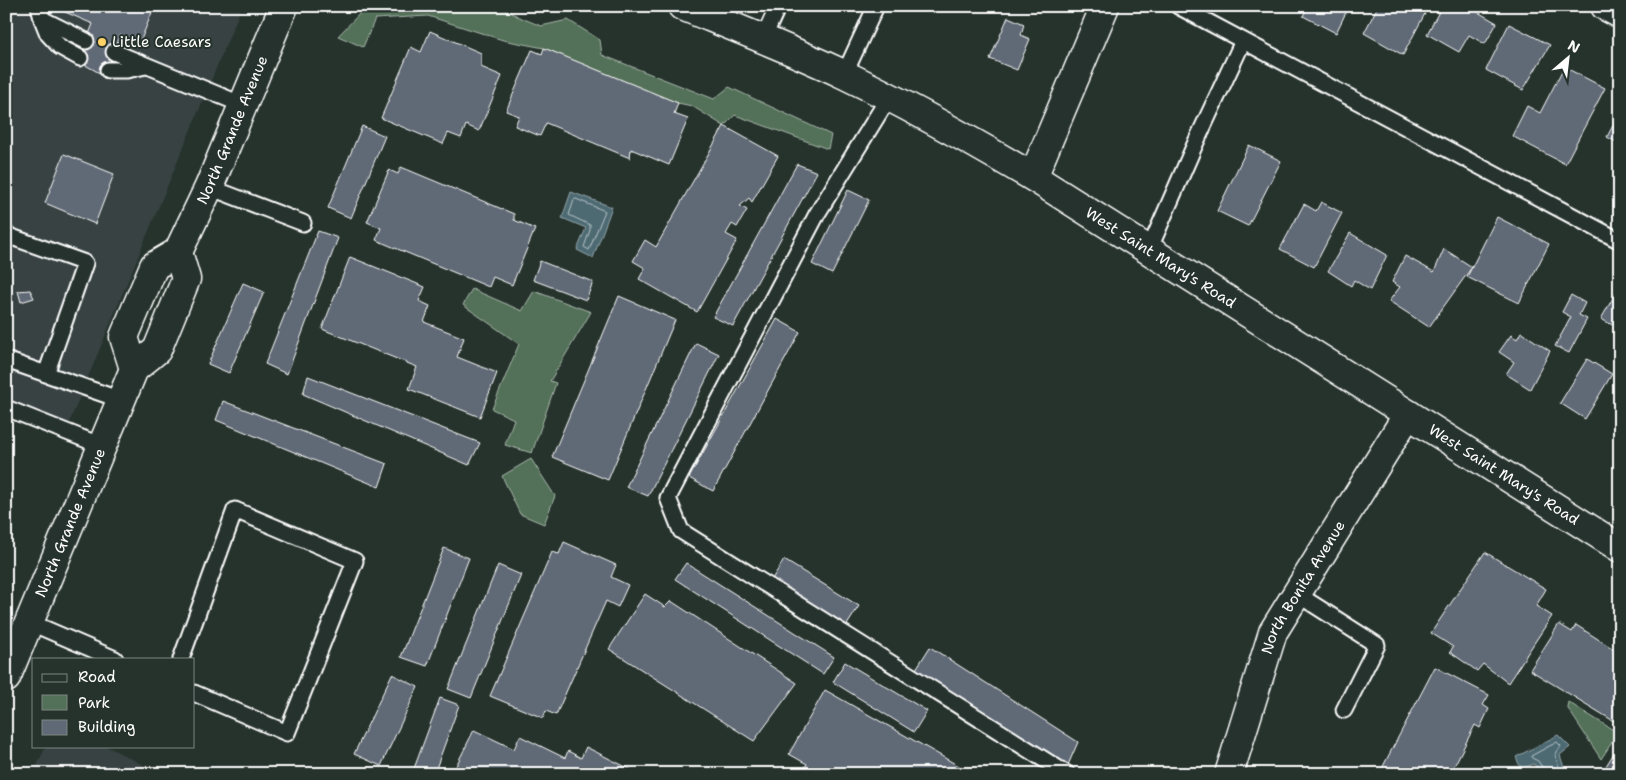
<svg xmlns="http://www.w3.org/2000/svg" width="1626" height="780" viewBox="0 0 1626 780" font-family="'Shantell Sans',sans-serif">
<style>
.built{fill:#374343}
.green{fill:#537058;stroke:#a9b8ac}
.water{fill:#4d6a73;stroke:#94a6ab}
.lines{fill:none;stroke-linecap:round;stroke-linejoin:round}
.shore{stroke:#b8c3c7;stroke-width:1}
.building{fill:#606976;stroke:#fff}
.lane-casing{stroke:#fff;stroke-width:19}
.street-casing{stroke:#fff;stroke-width:31}
.secondary-casing{stroke:#fff;stroke-width:31}
.lane{stroke:#26332d;stroke-width:15}
.street{stroke:#26332d;stroke-width:28}
.secondary{stroke:#26332d;stroke-width:28}
.poi-dot{fill:#ffd166;stroke:#26332d;stroke-width:2}
.labels{text-anchor:middle;dominant-baseline:central;stroke-width:4;stroke-linejoin:round;paint-order:stroke}
.poi-label{font-size:15px;fill:#fff;stroke:#26332d;text-anchor:start}
.street-label{font-size:15px;fill:#fff;stroke:#26332d}
</style>
<rect width="100%" height="100%" fill="#26332d"/>
<filter id="ink" filterUnits="userSpaceOnUse"><feTurbulence type="fractalNoise" baseFrequency=".02" numOctaves="2"/><feDisplacementMap in="SourceGraphic" scale="10" xChannelSelector="R" yChannelSelector="G"/><feConvolveMatrix kernelMatrix="1 2 1 2 8 2 1 2 1" color-interpolation-filters="sRGB"/></filter>
<g filter="url(#ink)">
<g class="built">
<polygon points="6,6 242,6 69,423 6,398"/>
<polygon points="46,746 106,746 161,774 33,774"/>
</g>
<g class="green">
<polygon points="367,6 500,6 519,17 541,26 568,20 600,40 602,55 714,99 729,87 831,135 828,149 735,115 724,126 692,106 678,103 544,48 503,40 428,16 375,19 363,47 338,36"/>
<polygon points="472,289 522,311 534,291 591,312 550,381 556,383 532,453 505,445 514,419 492,409 519,344 463,305"/>
<polygon points="531,459 555,496 544,524 520,514 502,476"/>
<polygon points="1568,702 1618,733 1601,759 1567,707"/>
</g>
<g class="water">
<polygon points="571,192 612,207 593,258 577,250 586,228 562,218"/>
<polygon points="1558,735 1570,747 1560,755 1566,774 1540,774 1534,764 1521,769 1516,757"/>
</g>
<g class="lines">
<g class="shore">
<polygon points="576,199 605,211 589,250 584,247 590,230 590,225 569,215 574,200"/>
<polyline points="1544,774 1544,770 1538,761 1532,758 1531,756 1557,742 1561,746 1555,755 1561,774"/>
</g>
</g>
<g class="building">
<polygon points="59,6 151,6 153,10 140,42 120,35 105,76 78,61 93,24 58,9"/>
<polygon points="1308,6 1349,6 1336,33 1303,16"/>
<polygon points="1378,6 1429,6 1403,55 1364,33"/>
<polygon points="1442,6 1479,6 1476,11 1497,23 1485,44 1469,35 1459,52 1427,34"/>
<polygon points="1008,17 1024,24 1021,35 1030,39 1017,70 990,59"/>
<polygon points="1509,24 1550,45 1523,90 1486,70"/>
<polygon points="430,31 481,53 481,67 502,76 479,131 466,125 461,138 448,133 443,144 381,118 411,47 421,52"/>
<polygon points="544,48 678,103 674,114 688,119 669,165 631,149 630,158 546,123 540,136 515,126 519,116 506,111 532,50 542,54"/>
<polygon points="1564,67 1605,88 1565,164 1512,136 1527,106 1540,113"/>
<polygon points="1620,112 1620,144 1607,137"/>
<polygon points="362,126 385,136 351,218 328,208"/>
<polygon points="724,126 778,156 752,202 749,198 740,206 747,210 737,227 732,224 726,234 737,240 697,312 639,279 645,268 633,261 645,240 656,247"/>
<polygon points="1249,145 1281,161 1248,226 1217,211"/>
<polygon points="64,154 114,174 95,224 45,203"/>
<polygon points="797,164 817,172 733,326 713,317"/>
<polygon points="401,167 514,214 514,220 535,229 512,285 493,277 489,287 376,240 381,228 367,222 389,170 398,174"/>
<polygon points="848,190 869,200 832,274 812,264"/>
<polygon points="1321,202 1342,213 1314,267 1280,249 1304,204 1316,211"/>
<polygon points="1497,217 1549,244 1519,303 1467,277"/>
<polygon points="318,231 338,238 287,374 265,364"/>
<polygon points="1350,233 1387,255 1370,290 1354,280 1351,286 1328,271"/>
<polygon points="1444,249 1472,267 1429,327 1389,301 1400,287 1392,282 1405,256 1434,272"/>
<polygon points="350,257 425,287 419,301 430,306 424,322 464,338 457,357 497,373 480,417 409,389 417,367 322,329"/>
<polygon points="540,261 593,282 586,300 533,280"/>
<polygon points="243,283 264,292 229,373 208,364"/>
<polygon points="30,290 34,298 21,302 18,291"/>
<polygon points="1617,291 1620,292 1620,329 1601,319"/>
<polygon points="1571,295 1585,303 1579,315 1587,319 1569,353 1555,346 1571,317 1562,312"/>
<polygon points="619,296 675,320 608,480 552,457"/>
<polygon points="777,319 800,332 713,491 689,478"/>
<polygon points="1521,332 1550,351 1530,389 1506,374 1514,362 1499,352 1511,335 1517,339"/>
<polygon points="696,343 719,354 648,496 626,487"/>
<polygon points="1587,359 1612,374 1585,419 1560,403"/>
<polygon points="308,376 480,443 469,465 303,394"/>
<polygon points="223,401 387,464 379,487 216,420"/>
<polygon points="564,542 616,565 611,577 628,585 618,607 606,601 556,715 546,711 543,718 490,696 552,552 559,554"/>
<polygon points="444,548 469,558 427,666 401,657"/>
<polygon points="1485,552 1546,589 1536,606 1552,616 1508,683 1483,664 1477,671 1450,652 1453,647 1431,633"/>
<polygon points="784,560 859,606 847,625 772,579"/>
<polygon points="686,563 834,657 823,674 675,579"/>
<polygon points="498,565 521,575 471,698 448,689"/>
<polygon points="645,594 665,607 671,601 797,683 754,741 609,649"/>
<polygon points="1559,624 1572,632 1576,625 1615,650 1620,642 1620,725 1530,670"/>
<polygon points="930,647 1078,742 1068,765 916,669"/>
<polygon points="845,662 927,711 914,732 833,682"/>
<polygon points="1435,667 1489,695 1483,705 1489,709 1480,728 1475,725 1450,774 1379,774"/>
<polygon points="392,674 418,687 381,766 354,754"/>
<polygon points="825,690 973,774 801,774 807,764 789,754"/>
<polygon points="440,698 459,705 434,774 412,774"/>
<polygon points="474,730 514,749 520,736 565,758 568,751 581,758 586,747 640,774 452,774"/>
<polygon points="1616,750 1620,753 1620,774 1601,774"/>
</g>
<g class="lines">
<defs>
<g id="lane">
<polyline points="39,6 42,19 86,41"/>
<polyline points="1178,6 1620,241"/>
<polyline points="42,19 48,34 60,47 80,58"/>
<polyline points="763,39 778,6"/>
<polyline points="114,52 243,105"/>
<polyline points="108,70 127,70 146,66"/>
<polyline points="844,75 876,6"/>
<polyline points="889,97 817,214 668,498 681,531 1067,774"/>
<polyline points="209,187 303,223"/>
<polyline points="6,235 85,263 46,374"/>
<polyline points="1149,250 1196,142 1243,41"/>
<polyline points="6,360 121,400"/>
<polyline points="6,408 102,446"/>
<polyline points="1297,594 1377,645 1344,710"/>
<polyline points="29,622 115,659"/>
<polyline points="181,659 235,510 355,561 287,733 194,693"/>
</g>
<g id="street">
<polyline points="1605,6 1620,14"/>
<polyline points="1033,177 1105,6"/>
</g>
<g id="secondary">
<path id="s1" d="M682,6C736,28 790,49 843,74C908,105 970,140 1033,177L1620,548"/>
<path id="s2" d="M134,369L124,337L154,266L178,252L209,187L284,6"/>
<path id="s3" d="M6,678L134,369L157,350L186,279L178,252"/>
<path id="s4" d="M1229,774L1273,632L1408,414"/>
</g>
</defs>
<use href="#lane" class="lane-casing"/>
<use href="#street" class="street-casing"/>
<use href="#secondary" class="secondary-casing"/>
<use href="#lane" class="lane"/>
<use href="#street" class="street"/>
<use href="#secondary" class="secondary"/>
</g>
</g>
<circle class="poi-dot" cx="102" cy="42" r="5"/>
<g class="labels">
<g class="poi-label">
<text x="112" y="42">Little Caesars</text>
</g>
<g class="street-label">
<text stroke="none"><textPath href="#s2" startOffset="272">North Grande Avenue</textPath></text>
<text stroke="none"><textPath href="#s1" startOffset="542">West Saint Mary's Road</textPath></text>
<text stroke="none"><textPath href="#s1" startOffset="948">West Saint Mary's Road</textPath></text>
<text stroke="none"><textPath href="#s3" startOffset="168">North Grande Avenue</textPath></text>
<text stroke="none"><textPath href="#s4" startOffset="202">North Bonita Avenue</textPath></text>
</g>
</g>
<rect width="1626" height="780" fill="none" stroke="#26332d" stroke-width="25"/>
<rect x="12" y="12" width="1601" height="755" fill="none" stroke="#fff" stroke-width="2" filter="url(#ink)"/>
<rect x="32" y="658" width="162" height="90" fill="#26332d" stroke="#7d8581"/>
<rect x="42" y="674" width="25" height="8" fill="#26332d" stroke="#7d8581"/>
<text x="78" y="682" font-size="15" fill="#ffffff">Road</text>
<rect x="42" y="695" width="25" height="15" fill="#537058" stroke="#7d8581"/>
<text x="78" y="708" font-size="15" fill="#ffffff">Park</text>
<rect x="42" y="720" width="25" height="15" fill="#606976" stroke="#7d8581"/>
<text x="78" y="732" font-size="15" fill="#ffffff">Building</text>
<g transform="translate(1568 58) rotate(28)" stroke="#26332d" stroke-width="4" paint-order="stroke">
<path d="M0-4L9 19L0 12L-9 19Z" fill="#ffffff"/>
<text y="-8" font-size="14" font-weight="bold" text-anchor="middle" fill="#ffffff">N</text>
</g>
</svg>
